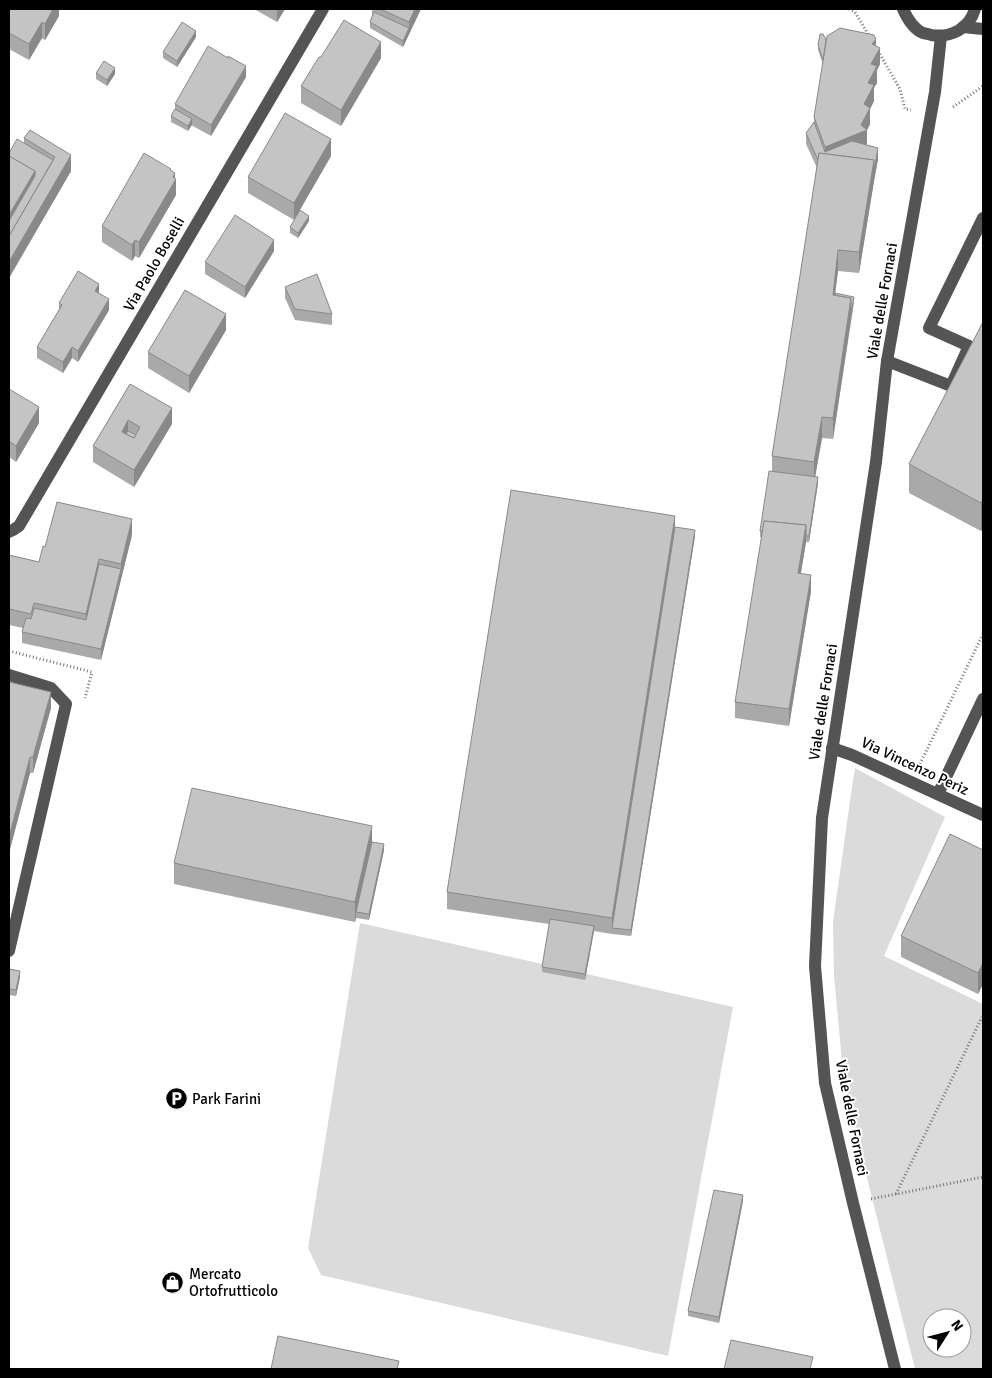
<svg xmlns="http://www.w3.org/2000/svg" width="992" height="1378" viewBox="0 0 992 1378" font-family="Signika,sans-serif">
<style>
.green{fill:#dbdbdb;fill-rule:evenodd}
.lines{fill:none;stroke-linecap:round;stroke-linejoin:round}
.path{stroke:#767676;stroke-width:3;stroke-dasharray:1 2.5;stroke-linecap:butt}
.minor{stroke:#545454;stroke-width:12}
.wall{fill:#a9a9a9}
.shaded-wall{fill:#898989}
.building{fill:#c4c4c4;stroke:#898989;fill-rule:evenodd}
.labels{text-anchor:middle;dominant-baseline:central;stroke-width:4;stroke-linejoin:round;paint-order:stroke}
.street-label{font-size:15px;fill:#000;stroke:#fff}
.poi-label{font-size:15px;fill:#000;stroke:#fff;text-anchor:start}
</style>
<rect width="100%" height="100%" fill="#fff"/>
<g class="green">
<path d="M855,768L945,817L884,956L983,1004V1369H915L870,1190L843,1073L834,976L833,922L852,787ZM932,1318H962V1348H932Z"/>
<polygon points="360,923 733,1007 668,1356 321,1275 308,1248"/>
</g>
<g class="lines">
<g class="path">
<polyline points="849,9 855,12 870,37"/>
<polyline points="878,51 900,89 905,109 911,110"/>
<polyline points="953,107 983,86"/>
<polyline points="9,651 92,672 85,698"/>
<polyline points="920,764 983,634"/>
<polyline points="896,1194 983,1015"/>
<polyline points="871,1199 983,1177"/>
</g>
<g class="minor">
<path d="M903,9C907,18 913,29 923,33C926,34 929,34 931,35C951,38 969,29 975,9"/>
<polyline points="963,27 983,29"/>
<polyline points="887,361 951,386 969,346 929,328 983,218"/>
<polyline points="9,532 13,530 19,526 323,9"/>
<polyline points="9,675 51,688 66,704 9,951"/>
<polyline points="832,748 852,755 983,815"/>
<polyline points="938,794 983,699"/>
<polyline points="895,1369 853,1203 825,1083 815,966 822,818 876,462 887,361 935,92 941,36"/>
</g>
</g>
<g class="wall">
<polygon points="9,9 59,9 59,16 45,40 42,38 29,60 9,49"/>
<polygon points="254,9 285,9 277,22"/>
<polygon points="372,9 421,9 403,47 370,28 370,22 372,16"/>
<polygon points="196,37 177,67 163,58 163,52"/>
<polygon points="826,40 876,46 880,64 877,70 877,83 874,88 874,101 870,109 870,124 867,130 867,145 878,159 874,181 859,273 838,271 835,294 854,303 833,439 822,438 815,477 818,483 809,542 806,542 801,573 811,591 789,726 735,718 735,702 762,537 760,537 760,531 772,471 772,456 817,168 806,144 806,133 814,122 814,117 823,64 818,50 818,45"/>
<polygon points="321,57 381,58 341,126 301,103 301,86"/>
<polygon points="96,73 115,74 107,86 96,79"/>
<polygon points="246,77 211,136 191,125 188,131 171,122 171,116 175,109 175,104"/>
<polygon points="30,130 71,171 9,278 9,153 24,144 24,138"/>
<polygon points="331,156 294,220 248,193 248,177"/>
<polygon points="171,171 175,178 176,195 139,258 135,256 132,261 102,242 102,226"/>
<polygon points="309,221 298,238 290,233 290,227"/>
<polygon points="274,251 245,298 205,274 205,262"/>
<polygon points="285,287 332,314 332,325 295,320 285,298"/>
<polygon points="99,293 109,310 78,362 72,358 63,373 37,358 37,347 59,310 59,303"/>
<polygon points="983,322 983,528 981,531 909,493 909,464"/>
<polygon points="226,330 189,393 148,368 148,352"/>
<polygon points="130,384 172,424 134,487 93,462 93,446"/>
<polygon points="9,389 39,423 16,462 9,457"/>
<polygon points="675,527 695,536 631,936 612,934 594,931 585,980 542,972 542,967 549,924 447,909 447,892"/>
<polygon points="132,535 101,660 22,643 22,632 23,628 9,625 9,555 39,562 45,547"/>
<polygon points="9,682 51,708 33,773 30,773 9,853"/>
<polygon points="372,842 384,850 369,920 356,918 355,922 174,884 174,863"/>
<polygon points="983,850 983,984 978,994 901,957 901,936"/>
<polygon points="9,969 20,977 16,996 9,995"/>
<polygon points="743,1201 719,1323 688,1316 688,1311"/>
</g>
<g class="shaded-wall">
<polygon points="53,9 59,9 59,16 45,40 45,24"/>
<polygon points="279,9 285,9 277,22 277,11"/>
<polygon points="415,9 421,9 403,47 403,41 409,28 409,22"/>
<polygon points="42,22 42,38 29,60 29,44"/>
<polygon points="196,31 196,37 177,67 177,61"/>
<polygon points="876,39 876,54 880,48 880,64 877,70 877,83 874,88 874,101 870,109 870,124 867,130 867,146 825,163 825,147 861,125 872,44"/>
<polygon points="381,42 381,58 341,126 341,110"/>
<polygon points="246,66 246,77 211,136 211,125"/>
<polygon points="115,68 115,74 107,86 107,80"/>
<polygon points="192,119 192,125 188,131 188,126"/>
<polygon points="331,139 331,156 294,220 294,203"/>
<polygon points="878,148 878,159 874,181 874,170"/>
<polygon points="71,155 71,171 9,278 9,262"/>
<polygon points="874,160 874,181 859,273 859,252"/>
<polygon points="35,171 35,188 9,232 9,215"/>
<polygon points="175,173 175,181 176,179 176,195 139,258 139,242"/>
<polygon points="309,216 309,221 298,238 298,233"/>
<polygon points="135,240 135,256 132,261 132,245"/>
<polygon points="274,240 274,251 245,298 245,287"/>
<polygon points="838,250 838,271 833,310 833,295"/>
<polygon points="99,284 99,295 95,291"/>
<polygon points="854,297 851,319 833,439 833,418 851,298"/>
<polygon points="109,299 109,310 78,362 78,351"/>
<polygon points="226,314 226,330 189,393 189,376"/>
<polygon points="72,347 72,358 63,373 63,362"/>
<polygon points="39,407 39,423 16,462 16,446"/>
<polygon points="172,408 172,424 134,487 134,470"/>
<polygon points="822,417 822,438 814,483 814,462"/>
<polygon points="128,420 128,436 122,432"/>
<polygon points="818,477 818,483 809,542 809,536"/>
<polygon points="983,499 983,528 981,531 981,503"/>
<polygon points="675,516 675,533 612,928 612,918"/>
<polygon points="132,519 132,535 101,660 101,649 121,569 121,564"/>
<polygon points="806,525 806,542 798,589 798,573"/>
<polygon points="695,530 695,536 631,936 631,930"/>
<polygon points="99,559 99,576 86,631 86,614"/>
<polygon points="811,575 811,591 789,726 789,709"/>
<polygon points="51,692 51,708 33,773 33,757"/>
<polygon points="30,757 30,773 9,853 9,837"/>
<polygon points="372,826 372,847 356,912 356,918 355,922 355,902"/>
<polygon points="384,844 384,850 369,920 369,914"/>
<polygon points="594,926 594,931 585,980 585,974"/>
<polygon points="983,963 983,984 978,994 978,973"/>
<polygon points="20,971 20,977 16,996 16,990"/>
<polygon points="743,1195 743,1201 719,1323 719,1317"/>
</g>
<g class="building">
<polygon points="9,9 53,9 45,24 42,22 29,44 9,33"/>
<polygon points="380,9 415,9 409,22"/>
<polygon points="374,12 409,28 403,41 370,22"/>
<polygon points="344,20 381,42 341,110 301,86 319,57 321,57"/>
<polygon points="182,22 196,31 177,61 163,52"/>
<polygon points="840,28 874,35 876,39 872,44 880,48 871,64 877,66 868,83 874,85 864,104 870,108 861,125 867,130 825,147 814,117 827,36"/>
<polygon points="820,34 823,34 826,40 823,60 818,45"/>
<polygon points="208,46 228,58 228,56 246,66 211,125 175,104"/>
<polygon points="104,61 115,68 107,80 96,73"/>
<polygon points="175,109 192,119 188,126 171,116"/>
<polygon points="285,113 331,139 294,203 248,177"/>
<polygon points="814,122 825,152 852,141 878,148 874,170 874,160 819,153 818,160 806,133"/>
<polygon points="30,130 71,155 9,262 9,236 55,157 24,138"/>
<polygon points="17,139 53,160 9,236 9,221 35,176 35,171 9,156 9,153"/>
<polygon points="144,153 171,169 170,170 175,173 173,177 176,179 139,242 135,240 132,245 102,226"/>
<polygon points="819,153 874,160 859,252 838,250 833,295 851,298 833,418 822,417 814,462 772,456"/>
<polygon points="9,156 35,171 9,215"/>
<polygon points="300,210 309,216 298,233 290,227"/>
<polygon points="235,215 274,240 245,287 205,262"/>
<polygon points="78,271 99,284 95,291 109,299 78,351 72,347 63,362 37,347 62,305 59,303"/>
<polygon points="317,274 332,314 295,309 285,287"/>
<polygon points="185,290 226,314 189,376 148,352"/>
<polygon points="835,293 854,297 851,313 851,298 835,295"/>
<polygon points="983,322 983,499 981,503 909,464"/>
<path d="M130,384L172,408L134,470L93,446ZM128,420L140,427L134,438L122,432Z"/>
<polygon points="9,389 39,407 16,446 9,441"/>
<polygon points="128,431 136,435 134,438 126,434"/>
<polygon points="769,471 818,477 809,536 806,536 806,525 764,521 763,531 760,531"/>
<polygon points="511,490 675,516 612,918 447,892"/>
<polygon points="57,502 132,519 121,564 99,559 86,614 34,603 31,614 9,609 9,555 39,562 43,546 45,547"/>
<polygon points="764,521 806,525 798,573 811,575 789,709 735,702"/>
<polygon points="675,527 695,530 631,930 612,928"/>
<polygon points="99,564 121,569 101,649 22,632 26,618 31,619 34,608 86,620"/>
<polygon points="9,682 51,692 33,757 30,757 9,837"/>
<polygon points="192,788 372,826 355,902 174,863"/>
<polygon points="950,834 983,850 983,963 978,973 901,936"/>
<polygon points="372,842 384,844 369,914 356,912"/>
<polygon points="550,919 594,926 585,974 542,967"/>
<polygon points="9,969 20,971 16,990 9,989"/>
<polygon points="714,1190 743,1195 719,1317 688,1311"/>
<polygon points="278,1336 399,1361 397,1369 271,1369"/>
<polygon points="731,1340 813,1357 810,1369 724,1369"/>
</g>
<defs>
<symbol id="parking-disc" viewBox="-11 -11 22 22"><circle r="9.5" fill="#000" stroke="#fff"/><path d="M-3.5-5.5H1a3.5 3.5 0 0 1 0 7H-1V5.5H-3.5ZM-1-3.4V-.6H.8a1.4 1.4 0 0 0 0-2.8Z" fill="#fff"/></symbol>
<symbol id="shop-disc" viewBox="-11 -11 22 22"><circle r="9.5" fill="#000" stroke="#fff"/><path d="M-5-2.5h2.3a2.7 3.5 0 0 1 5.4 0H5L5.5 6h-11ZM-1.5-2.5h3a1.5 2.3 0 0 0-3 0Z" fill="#fff"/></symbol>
</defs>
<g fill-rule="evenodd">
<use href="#parking-disc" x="164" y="1086" width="25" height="25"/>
<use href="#shop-disc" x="160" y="1270" width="25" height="25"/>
</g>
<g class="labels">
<g class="street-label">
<text transform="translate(154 264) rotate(-60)">Via Paolo Boselli</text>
<text transform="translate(882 301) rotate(-80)">Viale delle Fornaci</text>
<text transform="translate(823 702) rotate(-81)">Viale delle Fornaci</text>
<text transform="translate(915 766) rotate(25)">Via Vincenzo Periz</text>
<text transform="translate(852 1118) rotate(79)">Viale delle Fornaci</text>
</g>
<g class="poi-label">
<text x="192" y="1099">Park Farini</text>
<text x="189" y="1274">Mercato<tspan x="189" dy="17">Ortofrutticolo</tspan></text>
</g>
</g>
<rect width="992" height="1378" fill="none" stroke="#000000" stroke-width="20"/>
<g transform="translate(947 1333) rotate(54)"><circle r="24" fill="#ffffff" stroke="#999999"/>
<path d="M0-4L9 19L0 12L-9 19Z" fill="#000000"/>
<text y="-8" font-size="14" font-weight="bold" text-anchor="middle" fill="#000000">N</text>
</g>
</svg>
